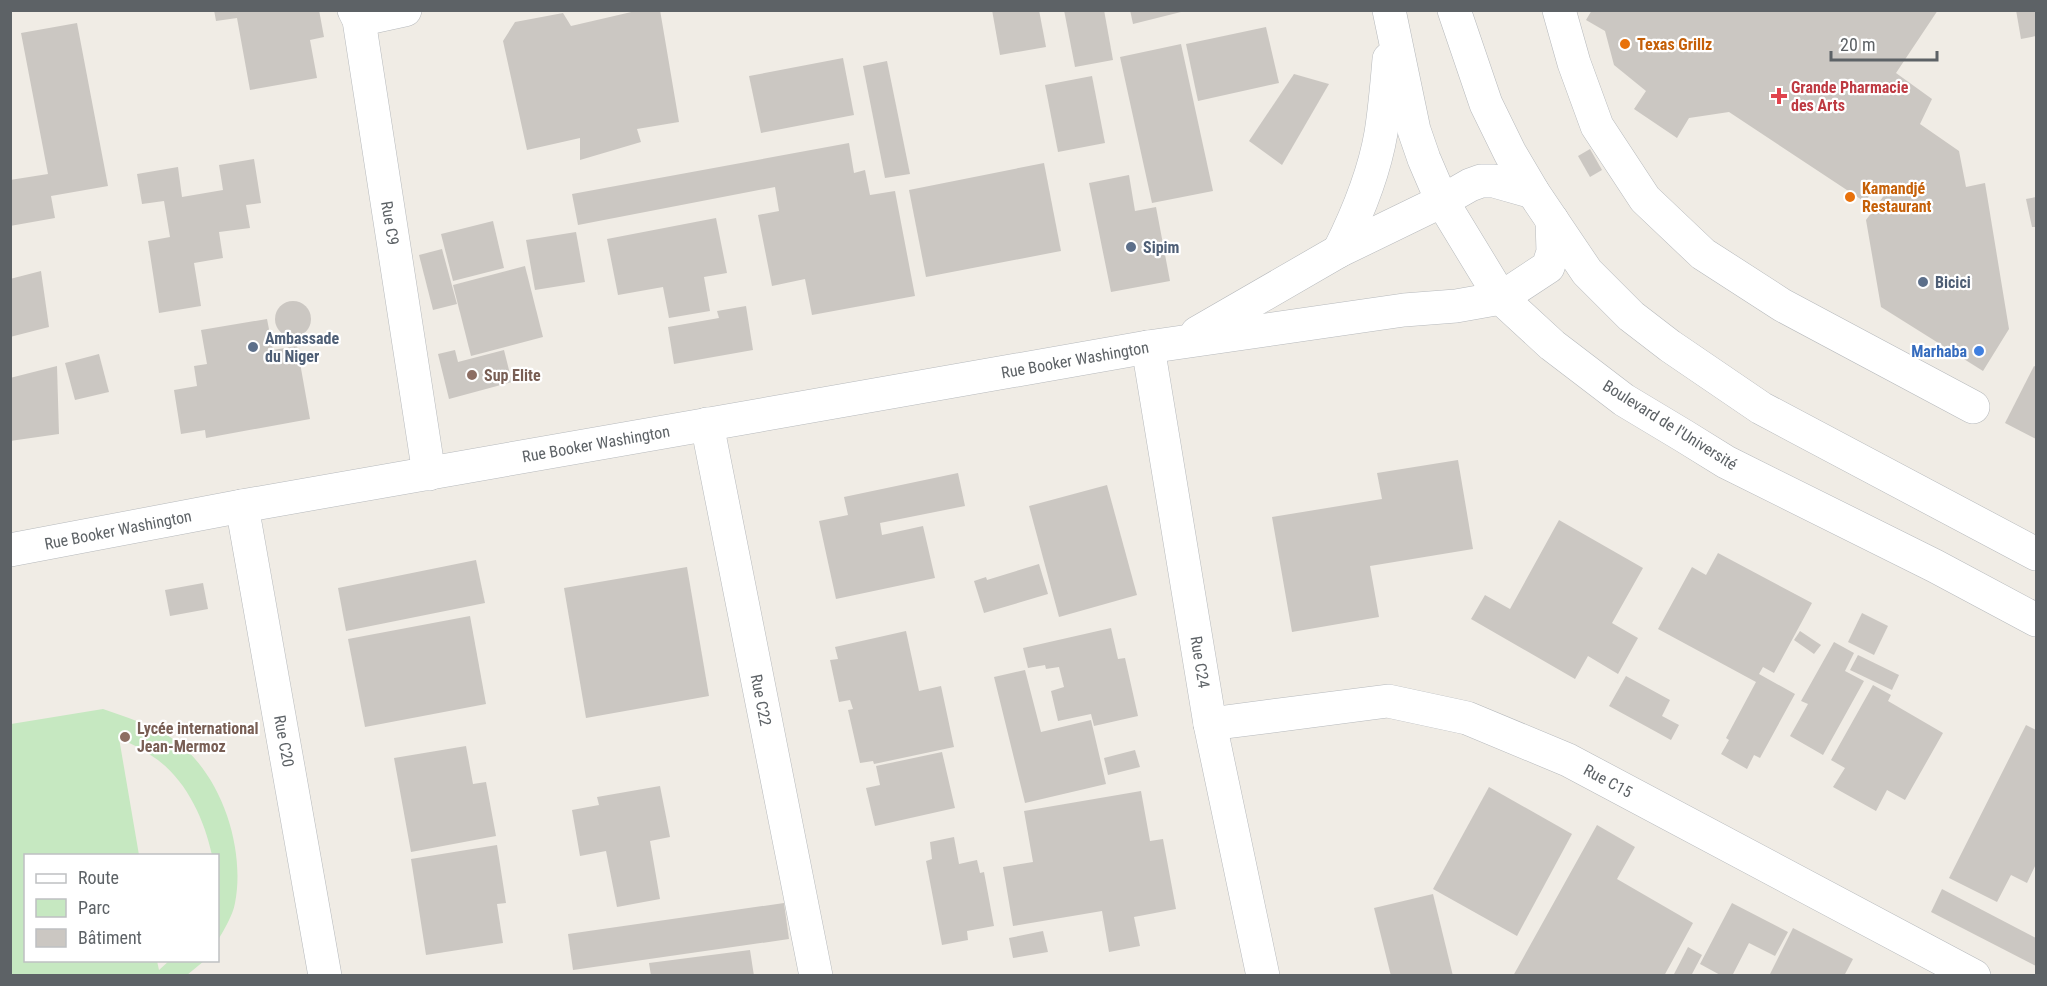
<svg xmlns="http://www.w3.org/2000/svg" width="2047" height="986" viewBox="0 0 2047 986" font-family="'Roboto Condensed',sans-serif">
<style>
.green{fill:#c6e8c1}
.building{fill:#cbc7c2}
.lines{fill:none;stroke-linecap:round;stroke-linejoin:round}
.minor-casing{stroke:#b6b9bc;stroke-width:34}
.minor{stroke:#fff;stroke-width:33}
.food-dot{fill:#e8710a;stroke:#fff;stroke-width:2}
.health-dot{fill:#e0444e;stroke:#fff;stroke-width:2}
.service-dot{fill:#5c6f8a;stroke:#fff;stroke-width:2}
.shop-dot{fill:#3f7fe0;stroke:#fff;stroke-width:2}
.education-dot{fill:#8d6e63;stroke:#fff;stroke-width:2}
.labels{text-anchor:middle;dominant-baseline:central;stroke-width:4.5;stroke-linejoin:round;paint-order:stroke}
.food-label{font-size:16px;font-weight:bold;fill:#c56008;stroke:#fff;text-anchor:start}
.health-label{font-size:16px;font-weight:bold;fill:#be3a42;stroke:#fff;text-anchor:start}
.street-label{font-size:16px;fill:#5d6266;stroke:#fff}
.service-label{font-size:16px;font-weight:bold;fill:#4e5e75;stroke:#fff;text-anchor:start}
.shop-label{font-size:16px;font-weight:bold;fill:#366cbe;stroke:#fff;text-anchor:end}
.education-label{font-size:16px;font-weight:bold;fill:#785e54;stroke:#fff;text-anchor:start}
</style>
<rect width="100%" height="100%" fill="#f0ece5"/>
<path class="green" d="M103,709C126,717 149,724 170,737C220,769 246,847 235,903C233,915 224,930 218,940V856L212,855C204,818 185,777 152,756C142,749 130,743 119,738L139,855L26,856V960L157,961L159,970L169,961H204L187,975H11V724Z"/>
<g class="building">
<polygon points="214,10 319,10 324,37 310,40 317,78 250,90 237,18 216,21"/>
<polygon points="640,10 660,10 679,122 637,129 641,142 580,160 580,138 527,150 503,41 515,22 563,13 571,26"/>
<polygon points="992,10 1039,10 1046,47 1000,55"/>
<polygon points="1064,10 1104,10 1113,60 1075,67"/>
<polygon points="1130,10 1185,10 1185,11 1133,24"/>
<polygon points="1592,10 1938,10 1896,73 1932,99 1920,124 1959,151 1966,187 1985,183 2009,329 1983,371 1881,307 1866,220 1888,190 1877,184 1865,202 1729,112 1689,118 1677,138 1634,109 1646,91 1614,65 1605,31 1586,20"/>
<polygon points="2016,10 2036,10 2036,36 2021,39"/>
<polygon points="77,23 108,186 51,196 55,218 10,226 10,180 48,174 21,33"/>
<polygon points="1266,27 1279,83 1198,101 1186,44"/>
<polygon points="1181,44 1213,191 1152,203 1120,57"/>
<polygon points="843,58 854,115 761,133 749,76"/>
<polygon points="887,61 910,174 885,178 863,66"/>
<polygon points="1294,74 1329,84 1282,165 1249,141"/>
<polygon points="1092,76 1105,143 1058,152 1045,85"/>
<polygon points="849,143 854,173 865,170 870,195 895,191 915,296 812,315 805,279 772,286 758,215 779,211 775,187 578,225 572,194"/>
<polygon points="1590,149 1602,170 1590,177 1578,156"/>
<polygon points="254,159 261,203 246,205 250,228 219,232 223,258 194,263 201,306 159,313 148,241 170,237 164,201 142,204 137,174 178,167 182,197 223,190 219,165"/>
<polygon points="1044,163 1061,251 926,277 909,190"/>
<polygon points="1129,175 1135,211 1156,207 1170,281 1111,292 1089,183"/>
<polygon points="2036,197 2036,227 2032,227 2026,199"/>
<polygon points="716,218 727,273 704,277 710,311 669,318 663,287 618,295 607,239"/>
<polygon points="493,221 504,268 453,281 441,234"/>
<polygon points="576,232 585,282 535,290 526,240"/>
<polygon points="442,249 457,304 433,310 419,255"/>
<polygon points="525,266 543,337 471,356 453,285"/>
<polygon points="41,271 49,327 10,337 10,279"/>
<circle cx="293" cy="319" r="18"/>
<polygon points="746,306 753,350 674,364 668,327 719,318 717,311"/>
<polygon points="267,319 273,350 297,346 310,419 206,438 205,430 181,434 174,390 197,386 194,366 207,364 201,330"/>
<polygon points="455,350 458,362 504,350 512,382 449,399 438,354"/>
<polygon points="99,354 109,392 75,400 65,363"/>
<polygon points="57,366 59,434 10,441 10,378"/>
<polygon points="2034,366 2036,367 2036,439 2005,423"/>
<polygon points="1458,460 1473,549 1370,566 1379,617 1292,632 1272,517 1382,499 1377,473"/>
<polygon points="958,473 965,506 880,523 882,535 923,526 935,578 836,599 819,521 848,515 844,497"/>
<polygon points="1107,485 1137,595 1059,617 1029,506"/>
<polygon points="1559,520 1643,568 1612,623 1638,638 1618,674 1588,656 1575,679 1471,619 1485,595 1510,609"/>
<polygon points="1718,553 1812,603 1774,673 1763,667 1759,674 1795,694 1760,758 1754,755 1747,769 1721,754 1729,740 1726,738 1756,682 1658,629 1692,567 1706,575"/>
<polygon points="476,560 485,603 346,631 338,588"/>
<polygon points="1039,564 1048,594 984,613 974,581 986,577 987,580"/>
<polygon points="687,567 709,696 586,718 564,588"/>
<polygon points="203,583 208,609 170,616 165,590"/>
<polygon points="1862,613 1888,626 1874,655 1848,642"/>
<polygon points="470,616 486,704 365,727 348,639"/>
<polygon points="1111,628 1118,659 1125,658 1138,716 1094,726 1091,714 1058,721 1051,691 1064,687 1059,667 1046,669 1045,665 1028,668 1023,648"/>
<polygon points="906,631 919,691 941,686 954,747 874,764 873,761 860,763 848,710 853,709 850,700 839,702 830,660 838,659 835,647"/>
<polygon points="1800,631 1821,645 1814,654 1794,640"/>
<polygon points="1834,642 1854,653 1845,671 1864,681 1823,755 1790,736 1808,704 1801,701"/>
<polygon points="1858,655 1899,675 1892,690 1850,670"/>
<polygon points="1025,670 1041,732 1091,720 1106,784 1025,803 994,677"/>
<polygon points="1626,676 1670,700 1662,716 1679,725 1671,740 1609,706"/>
<polygon points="1873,685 1891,695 1888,701 1943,733 1905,800 1887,790 1876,811 1833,787 1845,768 1831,760"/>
<polygon points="2026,725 2036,730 2036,864 2027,883 2011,875 1997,902 1949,878"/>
<polygon points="466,746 473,784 486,782 496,836 411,852 394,758"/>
<polygon points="1135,750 1140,767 1108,775 1104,758"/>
<polygon points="942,752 955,808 875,826 866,788 880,785 876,766"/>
<polygon points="660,786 670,837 650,841 660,899 617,907 606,851 580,856 572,810 599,805 597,797"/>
<polygon points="1489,787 1572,834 1517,936 1433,889"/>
<polygon points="1141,791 1150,841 1163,839 1176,909 1134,917 1140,946 1109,952 1102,911 1013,926 1003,867 1033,862 1024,811"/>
<polygon points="1597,825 1635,847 1617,879 1693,923 1664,976 1513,976"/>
<polygon points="954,837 959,864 977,860 980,873 984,872 994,926 967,931 968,940 942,945 926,861 932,859 930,842"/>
<polygon points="497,845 506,903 497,904 503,943 426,955 411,859"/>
<polygon points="1942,889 2036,938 2036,966 1931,912"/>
<polygon points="1433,894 1453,976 1391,976 1374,908"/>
<polygon points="784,903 789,939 573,970 568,934"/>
<polygon points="1732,903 1788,932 1775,956 1749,943 1732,976 1722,976 1700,964"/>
<polygon points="1793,928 1853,959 1844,976 1769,976"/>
<polygon points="1043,931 1048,952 1013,958 1009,938"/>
<polygon points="1688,947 1702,955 1691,976 1673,976"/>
<polygon points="750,950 754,976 651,976 649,963"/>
</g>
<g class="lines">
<defs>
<g id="minor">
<polyline points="354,10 359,20 429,474"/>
<polyline points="1389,10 1414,130 1424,159 1442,201 1501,298 1552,345 1624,400 1684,436 1726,462 1935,566 2036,620"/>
<polyline points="1454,10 1486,104 1510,153 1533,192 1587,272 1631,316 1670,346 1761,408 2036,554"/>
<polyline points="1559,10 1574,63 1597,126 1645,199 1703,254 1782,305 1973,407"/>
<polyline points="359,20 405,10"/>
<path d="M1339,251C1358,213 1374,174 1381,133C1385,108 1387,83 1389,59"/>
<polyline points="1197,333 1339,251 1442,201 1470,185 1481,181 1494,181 1533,192"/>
<polyline points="1148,347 1210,724 1263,976"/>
<polyline points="707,424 816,976"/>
<polyline points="242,506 325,976"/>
<polyline points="10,550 242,506 1148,347 1404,310 1456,306 1501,298 1548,267 1553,252 1552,220"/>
<polyline points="1210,724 1388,701 1467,718 1568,760 1974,976"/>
</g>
</defs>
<use href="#minor" class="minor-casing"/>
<use href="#minor" class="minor"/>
</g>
<g class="food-dot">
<circle cx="1625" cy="44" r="6"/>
<circle cx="1850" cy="197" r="6"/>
</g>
<path class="health-dot" d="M1776 87h6v6h6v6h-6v6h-6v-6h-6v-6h6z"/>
<g class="service-dot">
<circle cx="1131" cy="247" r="6"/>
<circle cx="1923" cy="282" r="6"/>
<circle cx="253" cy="347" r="6"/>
</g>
<circle class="shop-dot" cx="1979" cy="351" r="6"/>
<g class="education-dot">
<circle cx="472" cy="375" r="6"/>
<circle cx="125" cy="737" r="6"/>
</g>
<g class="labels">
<g class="food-label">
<text x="1637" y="44">Texas Grillz</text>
<text x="1862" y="188">Kamandjé<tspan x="1862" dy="18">Restaurant</tspan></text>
</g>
<g class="health-label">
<text x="1791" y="87">Grande Pharmacie<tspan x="1791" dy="18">des Arts</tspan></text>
</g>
<g class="street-label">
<text transform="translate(390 223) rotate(81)">Rue C9</text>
<text transform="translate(1075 360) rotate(-10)">Rue Booker Washington</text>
<text transform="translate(1670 425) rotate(32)">Boulevard de l'Université</text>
<text transform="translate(596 444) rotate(-10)">Rue Booker Washington</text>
<text transform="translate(118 530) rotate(-11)">Rue Booker Washington</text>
<text transform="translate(1200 662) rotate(81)">Rue C24</text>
<text transform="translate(761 700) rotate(79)">Rue C22</text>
<text transform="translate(284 741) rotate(80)">Rue C20</text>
<text transform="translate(1608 781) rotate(28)">Rue C15</text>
</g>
<g class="service-label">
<text x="1143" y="247">Sipim</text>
<text x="1935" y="282">Bicici</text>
<text x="265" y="338">Ambassade<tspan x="265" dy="18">du Niger</tspan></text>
</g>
<g class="shop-label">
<text x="1967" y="351">Marhaba</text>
</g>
<g class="education-label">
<text x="484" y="375">Sup Elite</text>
<text x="137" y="728">Lycée international<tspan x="137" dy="18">Jean-Mermoz</tspan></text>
</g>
</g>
<rect width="2047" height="986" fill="none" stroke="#5d6266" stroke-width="24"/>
<rect x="24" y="854" width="195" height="108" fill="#ffffff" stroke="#bec0c2" stroke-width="1.5"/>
<rect x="36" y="874" width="30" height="9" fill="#ffffff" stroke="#bec0c2" stroke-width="1.5"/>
<text x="78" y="884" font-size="18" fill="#5d6266">Route</text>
<rect x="36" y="899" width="30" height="18" fill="#c6e8c1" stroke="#bec0c2" stroke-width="1.5"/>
<text x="78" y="914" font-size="18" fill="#5d6266">Parc</text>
<rect x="36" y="929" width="30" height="18" fill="#cbc7c2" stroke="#bec0c2" stroke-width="1.5"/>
<text x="78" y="944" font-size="18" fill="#5d6266">Bâtiment</text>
<path d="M1831 51v9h106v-9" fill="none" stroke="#5d6266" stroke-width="3"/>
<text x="1840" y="51" font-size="18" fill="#5d6266" stroke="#ffffff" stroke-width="4.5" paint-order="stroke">20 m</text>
</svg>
